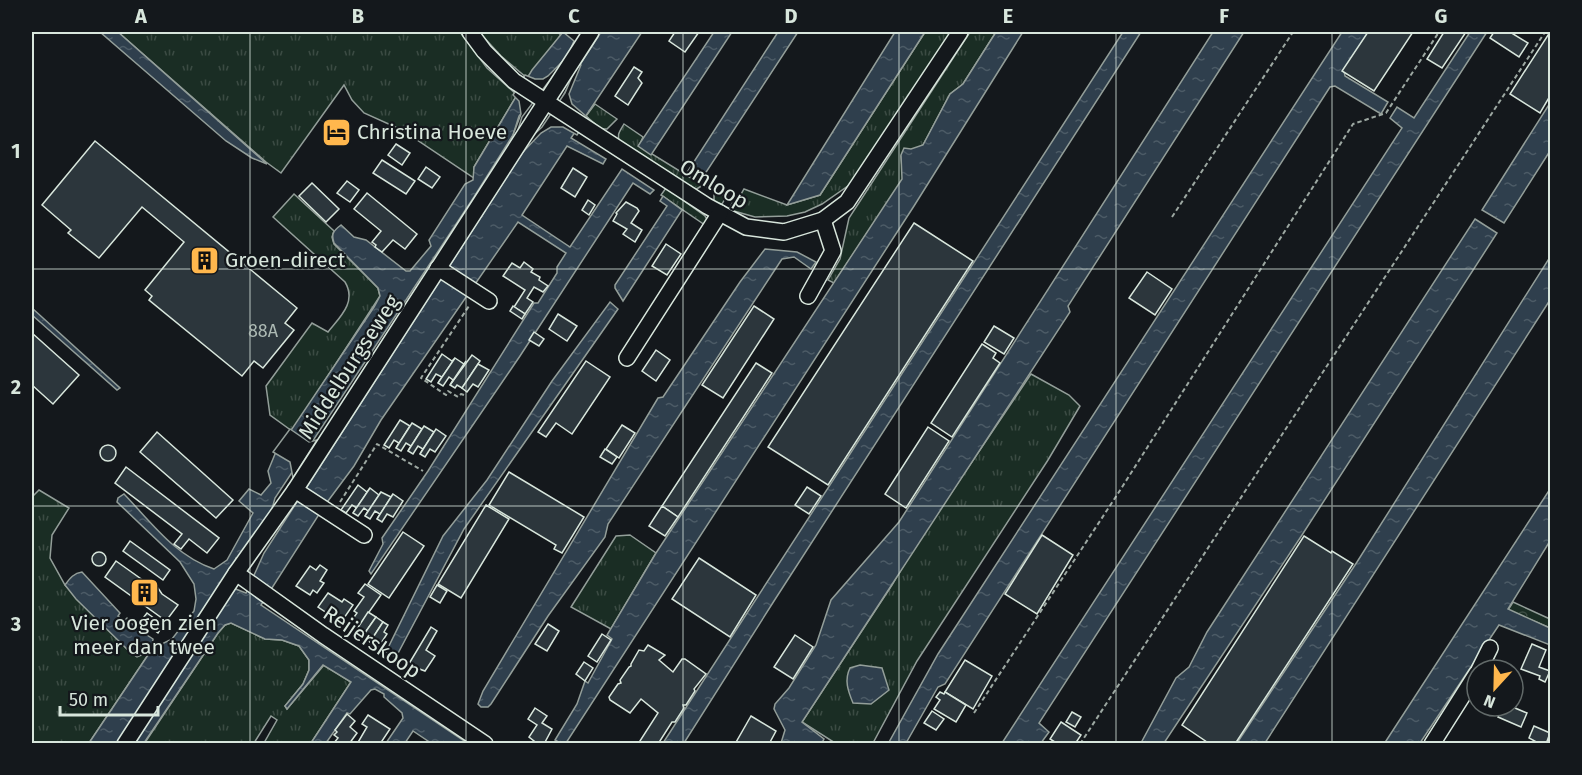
<svg xmlns="http://www.w3.org/2000/svg" width="1582" height="775" viewBox="0 0 1582 775" font-family="'Fira Sans',sans-serif">
<style>
.grass{fill:url(#grass-tufts);stroke:#939e99;stroke-width:1.5}
.forest{fill:url(#forest-crowns);stroke:#939e99;stroke-width:1.5}
.water{fill:url(#water-ripples);stroke:#939e99;stroke-width:1.5}
.pier{fill:#14181c;stroke:#939e99;stroke-width:1.5}
.building{fill:#2c363c;stroke:#d8e6dc;stroke-width:1.5}
.lines{fill:none;stroke-linecap:round;stroke-linejoin:round}
.minor-casing{stroke:#d8e6dc;stroke-width:18}
.path{stroke:#9da8a2;stroke-width:2;stroke-dasharray:4.5 3;stroke-linecap:butt}
.minor{stroke:#14181c;stroke-width:15}
.grid{fill:none;stroke:#d8e6dc;stroke-width:1.5;stroke-opacity:0.55}
.labels{text-anchor:middle;dominant-baseline:central;stroke-width:4.5;stroke-linejoin:round;paint-order:stroke}
.number-label{font-size:18px;fill:#adbab4}
.poi-label{font-size:21px;fill:#d8e6dc;stroke:#14181c;text-anchor:start}
.street-label{font-size:21px;fill:#d8e6dc;stroke:#14181c}
.neatline{fill:none;stroke:#d8e6dc;stroke-width:2}
.grid-label{font-size:20px;text-anchor:middle;font-weight:bold;fill:#d8e6dc}
</style>
<defs>
<pattern id="grass-tufts" width="24" height="20" patternUnits="userSpaceOnUse" patternTransform="scale(1.5)"><rect width="24" height="20" fill="#1a2d24"/><path d="M3 7l-1-3M5 7V3M7 7l1-3M15 17l-1-3M17 17v-4M19 17l1-3" fill="none" stroke="#3b4b43"/></pattern>
<pattern id="forest-crowns" width="20" height="18" patternUnits="userSpaceOnUse" patternTransform="scale(1.5)"><rect width="20" height="18" fill="#1a2d24"/><path d="M2 6a3 3 0 1 1 6 0M12 15a3 3 0 1 1 6 0" fill="none" stroke="#3b4b43"/></pattern>
<pattern id="water-ripples" width="26" height="14" patternUnits="userSpaceOnUse" patternTransform="scale(1.5)"><rect width="26" height="14" fill="#2f3f4d"/><path d="M2 4q2-2 4 0t4 0M15 11q2-2 4 0t4 0" fill="none" stroke="#4c5b66"/></pattern>
</defs>
<rect width="100%" height="100%" fill="#14181c"/>
<g class="grass">
<polygon points="118,32 460,32 487,68 517,95 474,167 474,178 402,130 364,113 352,100 344,85 281,173 266,162"/>
<polygon points="479,32 557,32 561,35 527,78 501,56"/>
<polygon points="925,32 952,32 855,181 822,204 805,212 787,216 755,217 734,211 730,208 733,201 736,203 744,189 787,205 820,195"/>
<polygon points="970,32 996,32 963,84 950,94 923,145 901,156 903,179 834,283 828,280 840,259 849,218"/>
<polygon points="595,104 617,119 607,129 601,129 586,116"/>
<path d="M624,124L643,137L639,146L699,183L701,181L726,197L722,204L714,202V192L703,185L695,190L620,142C616,135 620,131 624,124Z"/>
<polygon points="666,188 705,216 708,221 705,225 661,195"/>
<path d="M294,194L334,231L332,237L334,244L378,288L380,296L292,431L270,415L266,386L312,323L328,332C340,317 357,302 345,282L273,217Z"/>
<polygon points="1031,374 1069,395 1080,406 1048,460 917,661 873,743 835,743 802,722 892,585 912,551"/>
<polygon points="39,490 69,508 52,535 50,558 65,585 129,651 146,653 148,655 89,743 32,744 32,497"/>
<polygon points="630,535 656,553 611,629 571,607 616,536"/>
<polygon points="231,623 265,639 282,640 299,646 309,660 309,670 303,684 285,706 287,709 324,665 351,682 311,743 264,743 277,720 271,716 254,743 144,744 218,633 225,625"/>
</g>
<polygon class="forest" points="1513,602 1550,619 1550,628 1508,610"/>
<g class="water">
<polygon points="100,32 118,32 267,164 252,158 226,141"/>
<path d="M563,32L574,41L569,53L519,116L513,135L474,197L275,498L272,509L241,556L236,558L233,569L117,743H89L148,655L146,653L137,657L129,651L76,599L65,585C70,578 74,573 82,572L120,613L118,616L124,621L127,618L135,627L153,639L152,649L172,639L194,611L196,599L194,584L180,562L117,502L118,498L124,494C151,522 175,556 214,569L227,560L253,513L239,501L249,489L261,495L271,483L268,471L275,454L374,307L380,296L378,288L334,243C331,234 333,231 341,225L354,237L366,240L406,271H410L431,246L429,240L465,184L473,180L474,167L532,70Z"/>
<polygon points="601,32 642,32 571,138 606,159 603,164 567,146 522,215 570,247 622,169 654,190 650,194 633,183 520,356 371,574 369,571 383,544 382,538 428,471 534,303 538,303 557,273 557,267 566,253 518,222 381,420 354,466 325,505 261,605 467,743 431,743 413,731 405,743 386,743 403,718 402,713 384,697 384,694 375,689 371,690 350,714 347,713 326,743 311,743 351,682 323,665 287,709 285,706 303,684 309,670 309,660 299,646 282,640 265,639 231,623 225,625 218,633 144,743 133,744 233,588 246,593 264,553 528,144 545,129 581,63"/>
<polygon points="714,32 732,32 651,155 638,146"/>
<polygon points="778,32 798,32 699,183 686,174"/>
<polygon points="895,32 925,32 820,195 787,205"/>
<polygon points="996,32 1023,32 914,206 566,743 560,743 555,740 577,704 585,681 588,683 612,639 607,635 656,553 902,179 901,155 904,148 911,149 923,145 950,94 963,84"/>
<polygon points="1123,32 1141,32 774,601 684,743 663,743"/>
<polygon points="1213,32 1244,32 1068,306 1070,312 802,722 824,739 822,743 781,743 785,730 774,709 775,704 789,688 816,645 831,600 899,522"/>
<polygon points="1342,32 1369,32 1344,71 1345,76 1388,102 1381,114 1335,86 1330,87 945,684 938,687 906,743 888,744 938,654"/>
<polygon points="1470,32 1487,32 1039,723 1049,732 1041,743 1033,742 1031,743 1002,743 1402,128 1390,118 1397,107 1414,118"/>
<polygon points="1550,103 1550,151 1504,223 1482,210"/>
<polygon points="663,196 682,210 623,301 615,288 615,285 667,206 660,201"/>
<polygon points="1475,219 1497,233 1302,535 1164,743 1141,743 1176,678 1189,667 1207,632"/>
<polygon points="765,249 797,252 816,262 811,269 794,257 782,259 608,524 605,537 548,616 491,704 488,707 481,707 478,704 483,691 658,398 663,397 740,282"/>
<polygon points="1550,257 1550,300 1265,743 1237,743 1357,562"/>
<polygon points="610,302 618,309 464,529 396,657 386,652 443,536 487,480 552,381"/>
<polygon points="32,308 120,388 117,390 32,315"/>
<polygon points="1550,489 1550,541 1508,609 1550,628 1550,645 1499,625 1420,743 1384,744"/>
<path d="M860,665L882,668L889,690L871,704L853,703C848,691 844,680 850,668Z"/>
</g>
<g class="pier">
<polygon points="568,56 522,117 516,136 511,144 510,143 521,114 519,101 513,95 525,75 535,79 543,79 548,76"/>
<polygon points="578,62 581,65 569,94 572,104 588,118 577,135 563,127 551,127 541,133 523,152 521,150 526,142 542,127 565,93"/>
<polygon points="290,429 309,442 317,440 293,478 290,462 273,452"/>
</g>
<g class="building">
<polygon points="675,32 699,32 685,52 669,41"/>
<polygon points="1368,32 1413,32 1374,91 1342,71"/>
<polygon points="1444,32 1466,32 1442,68 1427,59"/>
<polygon points="1494,32 1510,32 1528,43 1519,57 1490,38"/>
<polygon points="1550,32 1550,96 1540,113 1510,94"/>
<polygon points="634,67 642,72 638,78 642,83 628,105 615,96"/>
<polygon points="95,141 297,308 285,323 294,330 263,368 254,361 242,376 149,300 152,296 145,290 184,242 142,207 99,258 68,233 71,230 42,205"/>
<polygon points="396,144 410,153 402,165 388,155"/>
<polygon points="382,160 415,181 406,194 373,173"/>
<polygon points="426,167 440,177 432,188 418,179"/>
<polygon points="573,168 587,177 575,197 561,188"/>
<polygon points="347,181 359,190 350,202 337,193"/>
<polygon points="312,183 339,209 326,222 299,196"/>
<polygon points="367,193 417,234 405,249 393,240 382,252 375,247 376,245 372,242 381,231 354,209"/>
<polygon points="588,200 595,205 589,215 582,210"/>
<polygon points="626,202 637,208 639,211 631,223 642,230 635,242 623,234 627,229 613,221 617,214 616,213"/>
<polygon points="914,223 973,261 828,485 768,447"/>
<polygon points="666,244 681,254 667,275 652,266"/>
<polygon points="524,262 533,269 531,272 540,277 539,280 548,286 543,292 534,287 527,298 533,302 525,314 514,307 525,290 503,276 512,263 520,268"/>
<polygon points="1147,272 1172,289 1155,315 1129,298"/>
<polygon points="513,306 525,314 522,319 510,311"/>
<polygon points="754,306 774,319 723,398 702,385"/>
<polygon points="558,314 577,326 567,341 549,329"/>
<polygon points="994,326 1014,338 1004,354 984,342"/>
<polygon points="534,332 544,339 539,346 529,340"/>
<polygon points="32,333 79,375 53,404 32,385"/>
<polygon points="982,344 996,353 993,358 1000,363 952,437 931,423"/>
<polygon points="656,350 670,360 656,381 642,371"/>
<polygon points="442,354 452,361 455,358 438,383 442,377 436,374 431,382 426,379"/>
<polygon points="472,355 480,361 462,388 457,385 455,388 450,385"/>
<polygon points="455,358 464,364 466,361 450,385 453,380 449,377 443,386 438,383"/>
<polygon points="586,361 610,377 572,434 556,423 546,437 538,432"/>
<polygon points="756,363 772,373 678,517 662,506"/>
<polygon points="478,364 489,370 478,387 473,384 467,392 462,388"/>
<polygon points="400,420 410,426 396,448 399,443 394,440 389,448 384,445"/>
<polygon points="412,423 422,429 408,451 411,446 406,443 401,451 396,448"/>
<polygon points="622,425 635,433 619,458 606,449"/>
<polygon points="424,426 434,432 420,454 423,449 418,446 413,454 408,451"/>
<polygon points="928,427 949,441 906,508 885,494"/>
<polygon points="436,429 446,436 435,452 430,449 425,457 420,454"/>
<polygon points="157,432 233,500 216,518 140,452"/>
<circle cx="108" cy="453" r="8"/>
<polygon points="605,449 617,457 612,464 600,457"/>
<polygon points="126,467 219,538 207,553 189,539 181,549 174,544 182,534 115,483"/>
<polygon points="509,472 584,517 562,553 554,549 556,545 489,505"/>
<polygon points="358,485 367,492 370,488 353,513 357,508 352,505 346,513 341,510"/>
<polygon points="807,487 821,496 809,514 795,505"/>
<polygon points="370,488 379,495 381,492 365,516 368,511 364,508 358,516 353,513"/>
<polygon points="381,492 391,497 393,494 377,519 380,514 375,511 370,519 365,516"/>
<polygon points="393,494 403,501 393,517 387,514 382,522 377,519"/>
<polygon points="486,505 509,519 461,598 438,584"/>
<polygon points="662,506 678,517 665,536 649,526"/>
<polygon points="403,532 424,546 389,598 368,584"/>
<polygon points="1042,535 1073,555 1037,614 1005,594"/>
<polygon points="1304,536 1331,553 1332,551 1353,564 1235,744 1210,744 1182,725"/>
<polygon points="130,541 170,570 163,580 123,551"/>
<circle cx="99" cy="559" r="7"/>
<polygon points="699,558 756,595 730,637 672,599"/>
<polygon points="116,561 154,588 158,588 162,594 178,605 166,621 105,577"/>
<polygon points="320,565 327,570 320,581 324,583 317,593 313,590 310,595 296,586 310,566 316,570"/>
<polygon points="365,584 381,595 355,632 347,627 357,613 354,611 364,597 358,593"/>
<polygon points="437,585 447,591 440,603 430,597"/>
<polygon points="328,593 342,602 344,599 353,605 344,618 336,613 333,617 318,607"/>
<polygon points="368,612 376,617 362,637 355,632"/>
<polygon points="147,613 163,625 158,633 150,627 145,634 136,627"/>
<polygon points="376,617 383,622 370,642 362,637"/>
<polygon points="383,622 388,625 384,632 387,634 378,648 370,642"/>
<polygon points="548,624 559,631 547,651 535,644"/>
<polygon points="431,627 437,631 426,650 435,656 425,671 414,667 410,662"/>
<polygon points="602,634 611,640 597,662 588,656"/>
<polygon points="795,635 813,647 793,679 774,667"/>
<polygon points="1532,644 1546,650 1539,667 1550,671 1545,682 1539,679 1540,676 1521,669"/>
<polygon points="648,645 665,655 659,660 673,672 682,659 685,659 706,674 694,689 695,691 686,705 683,705 684,708 675,722 672,722 658,744 638,744 658,713 641,699 630,713 610,700 609,697 618,684 621,683 620,680 629,667 631,666 631,664 639,650 644,651"/>
<polygon points="965,660 992,676 973,709 945,692"/>
<polygon points="584,662 593,668 585,681 576,674"/>
<polygon points="940,692 944,694 945,692 966,705 956,722 934,709 940,700 936,697"/>
<polygon points="1513,697 1519,700 1515,708 1527,713 1521,727 1498,717 1503,706 1513,706"/>
<polygon points="535,708 547,716 542,723 552,729 544,744 538,744 529,737 537,725 528,719"/>
<polygon points="932,711 944,719 936,730 924,723"/>
<polygon points="1072,712 1081,717 1075,727 1066,722"/>
<polygon points="347,714 355,721 350,727 357,733 349,744 333,744 338,738 334,735 337,732 335,730"/>
<polygon points="368,715 390,729 380,744 357,744 367,727 362,724"/>
<polygon points="751,716 776,731 769,744 735,744"/>
<polygon points="1061,722 1081,735 1075,744 1058,744 1050,739"/>
<polygon points="1534,726 1550,733 1546,744 1540,744 1529,738"/>
</g>
<g class="lines">
<defs>
<g id="minor">
<polyline points="470,32 484,51 514,81 707,206 746,227 784,232 823,220 847,202 960,32"/>
<polyline points="438,268 489,301"/>
<polyline points="808,296 833,251 823,220"/>
<polyline points="627,358 720,213"/>
<polyline points="295,490 364,535"/>
<polyline points="236,573 323,635 485,744"/>
<polyline points="1479,670 1490,648"/>
<polyline points="125,744 236,573 295,490 591,32"/>
<polyline points="1432,744 1477,673"/>
</g>
</defs>
<use href="#minor" class="minor-casing"/>
<g class="path">
<polyline points="1172,217 1293,32"/>
<polyline points="464,395 461,394 458,397 448,391 446,395 421,378 469,306"/>
<polyline points="340,502 377,444 423,471"/>
<polyline points="974,713 1117,495 1353,124 1386,113 1439,32"/>
<polyline points="1080,744 1545,32"/>
</g>
<use href="#minor" class="minor"/>
</g>
<path class="grid" d="M250,32V744M466,32V744M683,32V744M899,32V744M1116,32V744M1332,32V744M32,269H1550M32,506H1550"/>
<defs>
<symbol id="hotel-square" viewBox="-11 -11 22 22"><rect x="-9" y="-9" width="18" height="18" rx="4" fill="#ffb74d" stroke="#14181c"/><path d="M-6-4.5h1.5V1H6V5H4.5V3h-9V5H-6ZM-4 0a1.8 1.8 0 1 1 3.6 0ZM.5 0V-2.5h3Q6-2.5 6 0Z" fill="#111"/></symbol>
<symbol id="building-square" viewBox="-11 -11 22 22"><rect x="-9" y="-9" width="18" height="18" rx="4" fill="#ffb74d" stroke="#14181c"/><path d="M-4-6H4V6H1V3H-1V6H-4ZM-2.5-4.3h1.7v1.8h-1.7ZM.8-4.3h1.7v1.8H.8ZM-2.5-1h1.7V.8h-1.7ZM.8-1h1.7V.8H.8Z" fill="#111"/></symbol>
</defs>
<g fill-rule="evenodd">
<use href="#hotel-square" x="320" y="116" width="33" height="33"/>
<use href="#building-square" x="188" y="244" width="33" height="33"/>
<use href="#building-square" x="128" y="576" width="33" height="33"/>
</g>
<g class="labels">
<g class="number-label">
<text x="263" y="331">88A</text>
</g>
<g class="poi-label">
<text x="357" y="132">Christina Hoeve</text>
<text x="225" y="260">Groen-direct</text>
<text x="144" y="623" text-anchor="middle">Vier oogen zien<tspan x="144" dy="24">meer dan twee</tspan></text>
</g>
<g class="street-label">
<text transform="translate(714 184) rotate(31)">Omloop</text>
<text transform="translate(349 367) rotate(-57)">Middelburgseweg</text>
<text transform="translate(372 642) rotate(34)">Reijerskoop</text>
</g>
</g>
<rect width="1582" height="775" fill="none" stroke="#14181c" stroke-width="66"/>
<g transform="translate(1495 688) rotate(202)"><circle r="28" fill="#14181c" stroke="#626a69" stroke-width="1.5"/>
<path d="M0-4.5L10 22L0 15L-10 22Z" fill="#ffb74d"/>
<text y="-9" font-size="16" font-weight="bold" text-anchor="middle" fill="#d8e6dc">N</text>
</g>
<path d="M60 706v9h98v-9" fill="none" stroke="#d8e6dc" stroke-width="3"/>
<text x="69" y="706" font-size="18" fill="#d8e6dc" stroke="#14181c" stroke-width="4.5" paint-order="stroke">50 m</text>
<rect x="33" y="33" width="1516" height="709" class="neatline"/>
<g class="grid-label">
<text x="141" y="23">A</text>
<text x="358" y="23">B</text>
<text x="574" y="23">C</text>
<text x="791" y="23">D</text>
<text x="1008" y="23">E</text>
<text x="1224" y="23">F</text>
<text x="1441" y="23">G</text>
<text x="16" y="158">1</text>
<text x="16" y="394">2</text>
<text x="16" y="631">3</text>
</g>
</svg>
